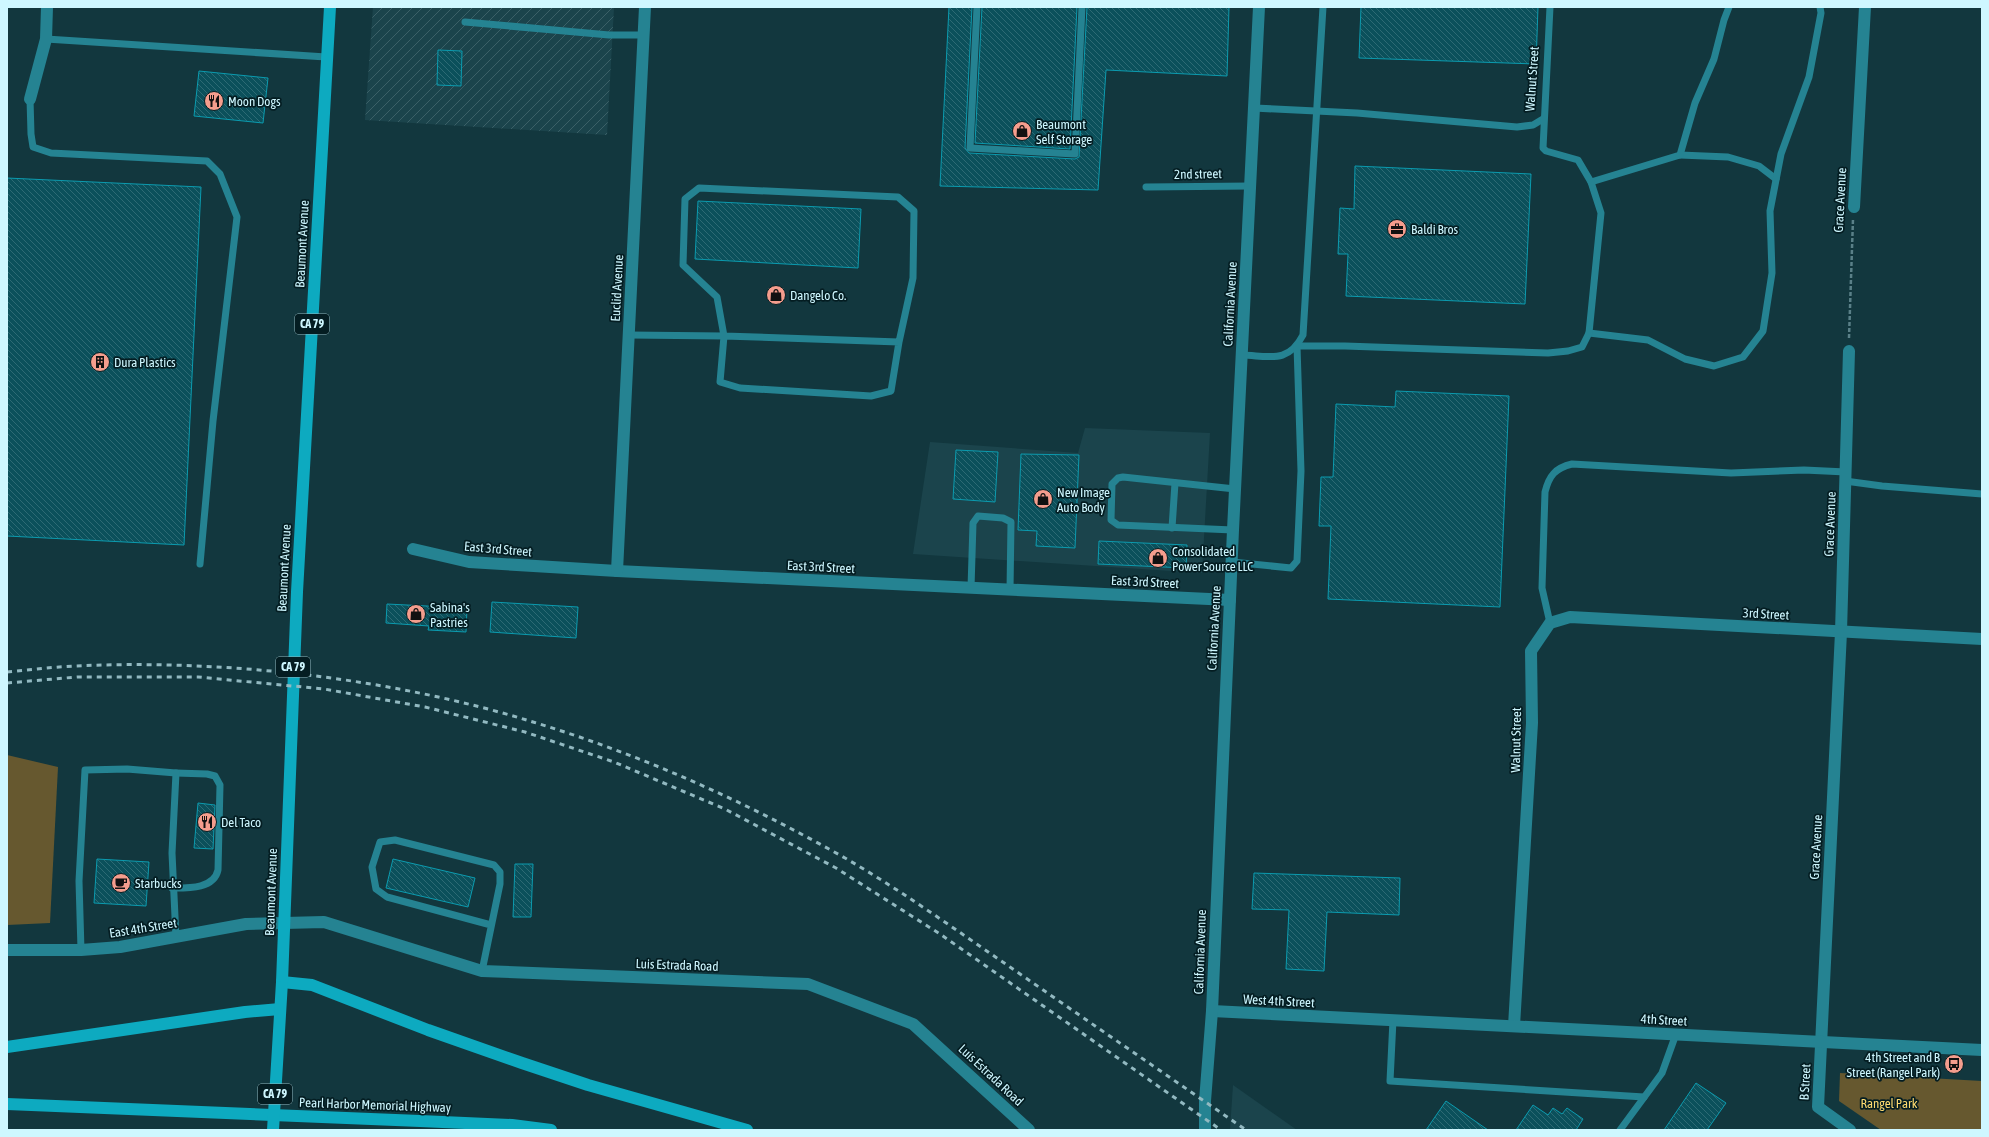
<svg xmlns="http://www.w3.org/2000/svg" width="1989" height="1137" viewBox="0 0 1989 1137" font-family="'Asap Condensed',sans-serif">
<style>
.built{fill:#1b444c}
.industrial{fill:url(#industrial-furrows)}
.green{fill:#66582f}
.building{fill:url(#building-back-hatch);stroke:#0b9baf}
.lines{fill:none;stroke-linecap:round;stroke-linejoin:round}
.path{stroke:#5a8088;stroke-width:2.5;stroke-dasharray:4 2;stroke-linecap:butt}
.lane{stroke:#258392;stroke-width:7}
.street{stroke:#258392;stroke-width:12}
.secondary{stroke:#258392;stroke-width:12}
.highway{stroke:#0daac0;stroke-width:12}
.rail{stroke:#92b9c1;stroke-width:3;stroke-dasharray:5 5;stroke-linecap:butt}
.labels{text-anchor:middle;dominant-baseline:central;stroke-width:3.5;stroke-linejoin:round;paint-order:stroke}
.shield{fill:#041d22;stroke:#91b6bd;stroke-width:1}
.shield-label{font-size:12px;font-weight:bold;fill:#cef7ff}
.street-label{font-size:13px;fill:#cef7ff;stroke:#041d22}
.poi-label{font-size:13px;fill:#cef7ff;stroke:#041d22;text-anchor:start}
.park-label{font-size:13px;fill:#fdda70;stroke:#041d22}
</style>
<defs>
<pattern id="industrial-furrows" width="10" height="10" patternUnits="userSpaceOnUse"><rect width="10" height="10" fill="#1b444c"/><path d="M-1 1l2-2M0 10L10 0M9 11l2-2" fill="none" stroke="#3b6067"/></pattern>
<pattern id="building-back-hatch" width="6" height="6" patternUnits="userSpaceOnUse"><rect width="6" height="6" fill="#0b505b"/><path d="M-1 5l2 2M0 0l6 6M5-1l2 2" fill="none" stroke="#2d6a74"/></pattern>
</defs>
<rect width="100%" height="100%" fill="#12373e"/>
<g class="built">
<polygon points="1085,428 1210,433 1202,573 913,554 930,442 1078,453"/>
<polygon points="1233,1085 1297,1130 1230,1130"/>
</g>
<polygon class="industrial" points="373,7 614,7 607,135 365,120"/>
<g class="green">
<polygon points="7,755 58,767 50,923 7,925"/>
<polygon points="1840,1073 1982,1081 1982,1130 1881,1130 1839,1101"/>
</g>
<g class="building">
<polygon points="949,7 972,7 965,148 969,153 1075,159 1079,157 1087,7 1229,7 1227,76 1106,70 1098,190 940,186"/>
<polygon points="982,7 1077,7 1070,149 975,143"/>
<polygon points="1361,7 1538,7 1536,64 1359,58"/>
<polygon points="438,50 462,51 461,86 437,85"/>
<polygon points="199,71 268,78 263,123 194,116"/>
<polygon points="1355,166 1531,174 1525,304 1346,296 1348,254 1338,254 1340,208 1354,209"/>
<polygon points="7,178 201,187 184,545 7,536"/>
<polygon points="698,201 861,209 858,268 695,259"/>
<polygon points="1396,391 1509,396 1500,607 1328,599 1331,526 1319,526 1321,477 1333,477 1336,404 1395,407"/>
<polygon points="956,450 998,452 995,502 953,499"/>
<polygon points="1021,454 1079,455 1075,548 1036,546 1037,531 1018,530"/>
<polygon points="1099,541 1187,545 1186,568 1098,564"/>
<polygon points="492,602 578,607 576,638 490,632"/>
<polygon points="387,604 467,608 466,632 428,630 429,626 386,623"/>
<polygon points="198,803 215,805 213,849 194,848"/>
<polygon points="97,859 149,862 146,906 94,903"/>
<polygon points="393,859 475,878 468,907 386,888"/>
<polygon points="515,864 533,864 531,917 513,917"/>
<polygon points="1254,873 1400,878 1399,915 1327,912 1324,971 1286,969 1289,910 1252,909"/>
<polygon points="1696,1083 1726,1103 1707,1130 1664,1130"/>
<polygon points="1446,1101 1488,1130 1426,1130"/>
<polygon points="1533,1105 1548,1115 1553,1108 1562,1114 1567,1108 1583,1119 1576,1130 1516,1130"/>
</g>
<g class="lines">
<polyline class="path" points="1849,338 1853,219"/>
<g class="lane">
<polyline points="977,7 970,148 1075,154 1082,7"/>
<polyline points="465,22 609,35 644,35"/>
<polyline points="46,39 326,57"/>
<polyline points="30,99 31,134 33,147 51,153 207,161 220,174 237,217 213,421 200,564"/>
<polyline points="1254,108 1357,113 1517,127 1533,125 1543,119"/>
<polyline points="1680,155 1728,157 1759,166 1776,179"/>
<polyline points="1591,182 1680,155 1695,103 1714,59 1724,20 1729,7"/>
<polyline points="1146,187 1250,186"/>
<polyline points="1589,333 1648,340 1685,359 1714,366 1743,357 1763,331 1772,273 1770,211 1781,154 1809,77 1821,13 1820,7"/>
<polyline points="629,335 724,336 899,342 913,278 914,211 898,197 699,188 685,199 683,265 717,297 724,336 720,382 740,388 871,396 891,391 899,342"/>
<path d="M1242,355C1270,356 1288,364 1303,335L1323,7"/>
<polyline points="1845,481 1882,486 1982,494"/>
<polyline points="1172,528 1175,483"/>
<polyline points="1233,530 1118,525 1111,520 1112,484 1118,478 1123,477 1235,489"/>
<polyline points="1232,562 1291,568 1297,561 1301,471 1297,346 1345,346 1548,353 1568,351 1582,347 1589,333 1601,213 1591,182 1578,160 1546,151 1543,148 1550,7"/>
<polyline points="971,588 973,523 978,516 1003,518 1011,522 1010,590"/>
<path d="M1550,623L1542,588L1545,492C1549,476 1555,468 1572,464L1731,473L1804,470L1846,472"/>
<path d="M172,888C188,888 214,889 218,870L220,785L215,776L207,774L176,773"/>
<polyline points="81,950 79,881 85,770 127,769 176,773 172,853 176,938"/>
<polyline points="482,971 500,884 500,872 494,865 395,840 380,842 372,867 376,889 387,897 491,925"/>
<polyline points="1393,1020 1390,1081 1644,1097"/>
<polyline points="1620,1130 1662,1073 1676,1034"/>
</g>
<g class="street">
<polyline points="30,99 46,39 47,7"/>
<polyline points="1854,207 1865,7"/>
<polyline points="1849,351 1841,632 1818,1107 1850,1130"/>
<polyline points="413,549 469,562 617,571 1230,600"/>
<polyline points="617,571 645,7"/>
<polyline points="7,950 81,950 120,947 246,924 324,922 482,971 808,984 913,1024 1029,1130"/>
<polyline points="1514,1026 1532,723 1531,651 1550,623 1570,617 1982,639"/>
</g>
<g class="secondary">
<polyline points="1212,1011 1982,1050"/>
<polyline points="1205,1130 1205,1101 1212,1011 1233,530 1259,7"/>
</g>
<g class="highway">
<polyline points="282,982 312,985 428,1030 522,1063 588,1085 747,1130"/>
<polyline points="7,1047 245,1012 280,1009"/>
<polyline points="7,1104 420,1121 512,1125 551,1130"/>
<polyline points="273,1130 282,982 297,592 330,7"/>
</g>
<g class="rail">
<path d="M7,672C30,670 52,667 75,666C223,659 392,678 533,722C642,755 746,802 845,858C902,891 956,930 1010,967C1089,1022 1168,1076 1246,1130"/>
<polyline points="7,683 77,677 198,677 324,689 425,707 525,732 614,762 725,809 836,868 940,934 1221,1130"/>
</g>
</g>
<defs>
<symbol id="restaurant-disc" viewBox="-11 -11 22 22"><circle r="9.5" fill="#f49d8d" stroke="#041d22"/><path d="M-5-6h1v4h1v-4h1v4h1v-4h1v5L-1.5 .5V6h-2V.5L-5-1ZM5-6V6H3V1.5H1.5Q1.5-4 5-6Z" fill="#111"/></symbol>
<symbol id="shop-disc" viewBox="-11 -11 22 22"><circle r="9.5" fill="#f49d8d" stroke="#041d22"/><path d="M-5-2.5h2.3a2.7 3.5 0 0 1 5.4 0H5L5.5 6h-11ZM-1.5-2.5h3a1.5 2.3 0 0 0-3 0Z" fill="#111"/></symbol>
<symbol id="office-disc" viewBox="-11 -11 22 22"><circle r="9.5" fill="#f49d8d" stroke="#041d22"/><path d="M-6-3h4V-5.5h4V-3h4V5H-6ZM-1-4.5V-3h2v-1.5ZM-6 0V1H6V0Z" fill="#111"/></symbol>
<symbol id="building-disc" viewBox="-11 -11 22 22"><circle r="9.5" fill="#f49d8d" stroke="#041d22"/><path d="M-4-6H4V6H1V3H-1V6H-4ZM-2.5-4.3h1.7v1.8h-1.7ZM.8-4.3h1.7v1.8H.8ZM-2.5-1h1.7V.8h-1.7ZM.8-1h1.7V.8H.8Z" fill="#111"/></symbol>
<symbol id="cafe-disc" viewBox="-11 -11 22 22"><circle r="9.5" fill="#f49d8d" stroke="#041d22"/><path d="M-5.5-4.5H6V0H3Q3 3.5 0 3.5H-2.5Q-5.5 3.5-5.5 0ZM3-3.2v2h1.7v-2ZM-6 4.5H4V6H-6Z" fill="#111"/></symbol>
<symbol id="bus-disc" viewBox="-11 -11 22 22"><circle r="9.5" fill="#f49d8d" stroke="#041d22"/><path d="M-5-6H5V4H4V6H2V4H-2V6H-4V4H-5ZM-3.5-4V0h7V-4ZM-3.5 1.2v1.5H-2V1.2ZM2 1.2v1.5H3.5V1.2Z" fill="#111"/></symbol>
</defs>
<g fill-rule="evenodd">
<use href="#restaurant-disc" x="203" y="90" width="22" height="22"/>
<use href="#shop-disc" x="1011" y="120" width="22" height="22"/>
<use href="#office-disc" x="1386" y="218" width="22" height="22"/>
<use href="#shop-disc" x="765" y="284" width="22" height="22"/>
<use href="#building-disc" x="89" y="351" width="22" height="22"/>
<use href="#shop-disc" x="1032" y="488" width="22" height="22"/>
<use href="#shop-disc" x="1147" y="547" width="22" height="22"/>
<use href="#shop-disc" x="405" y="603" width="22" height="22"/>
<use href="#restaurant-disc" x="196" y="811" width="22" height="22"/>
<use href="#cafe-disc" x="110" y="872" width="22" height="22"/>
<use href="#bus-disc" x="1943" y="1053" width="22" height="22"/>
</g>
<g class="labels">
<g class="shield">
<rect x="295" y="314" width="34" height="20" rx="3"/>
<rect x="276" y="657" width="34" height="20" rx="3"/>
<rect x="258" y="1084" width="34" height="20" rx="3"/>
</g>
<g class="shield-label">
<text x="312" y="324">CA 79</text>
<text x="293" y="667">CA 79</text>
<text x="275" y="1094">CA 79</text>
</g>
<g class="street-label">
<text transform="translate(1532 79) rotate(-86)">Walnut Street</text>
<text transform="translate(1198 174) rotate(-1)">2nd street</text>
<text transform="translate(1840 200) rotate(-87)">Grace Avenue</text>
<text transform="translate(302 244) rotate(-87)">Beaumont Avenue</text>
<text transform="translate(617 288) rotate(-87)">Euclid Avenue</text>
<text transform="translate(1230 304) rotate(-87)">California Avenue</text>
<text transform="translate(1830 524) rotate(-88)">Grace Avenue</text>
<text transform="translate(498 549) rotate(5)">East 3rd Street</text>
<text transform="translate(821 567) rotate(3)">East 3rd Street</text>
<text transform="translate(284 568) rotate(-87)">Beaumont Avenue</text>
<text transform="translate(1145 582) rotate(3)">East 3rd Street</text>
<text transform="translate(1766 614) rotate(3)">3rd Street</text>
<text transform="translate(1214 628) rotate(-87)">California Avenue</text>
<text transform="translate(1516 740) rotate(-89)">Walnut Street</text>
<text transform="translate(1816 847) rotate(-87)">Grace Avenue</text>
<text transform="translate(271 892) rotate(-88)">Beaumont Avenue</text>
<text transform="translate(143 928) rotate(-9)">East 4th Street</text>
<text transform="translate(1200 952) rotate(-88)">California Avenue</text>
<text transform="translate(677 965) rotate(2)">Luis Estrada Road</text>
<text transform="translate(1279 1001) rotate(3)">West 4th Street</text>
<text transform="translate(1664 1020) rotate(3)">4th Street</text>
<text transform="translate(991 1075) rotate(43)">Luis Estrada Road</text>
<text transform="translate(1805 1082) rotate(-87)">B Street</text>
<text transform="translate(375 1105) rotate(2)">Pearl Harbor Memorial Highway</text>
</g>
<g class="poi-label">
<text x="228" y="101">Moon Dogs</text>
<text x="1036" y="124">Beaumont<tspan x="1036" dy="15">Self Storage</tspan></text>
<text x="1411" y="229">Baldi Bros</text>
<text x="790" y="295">Dangelo Co.</text>
<text x="114" y="362">Dura Plastics</text>
<text x="1057" y="492">New Image<tspan x="1057" dy="15">Auto Body</tspan></text>
<text x="1172" y="551">Consolidated<tspan x="1172" dy="15">Power Source LLC</tspan></text>
<text x="430" y="607">Sabina's<tspan x="430" dy="15">Pastries</tspan></text>
<text x="221" y="822">Del Taco</text>
<text x="135" y="883">Starbucks</text>
<text x="1940" y="1057" text-anchor="end">4th Street and B<tspan x="1940" dy="15">Street (Rangel Park)</tspan></text>
</g>
<g class="park-label">
<text x="1889" y="1103">Rangel Park</text>
</g>
</g>
<rect width="1989" height="1137" fill="none" stroke="#cef7ff" stroke-width="16"/>
</svg>
